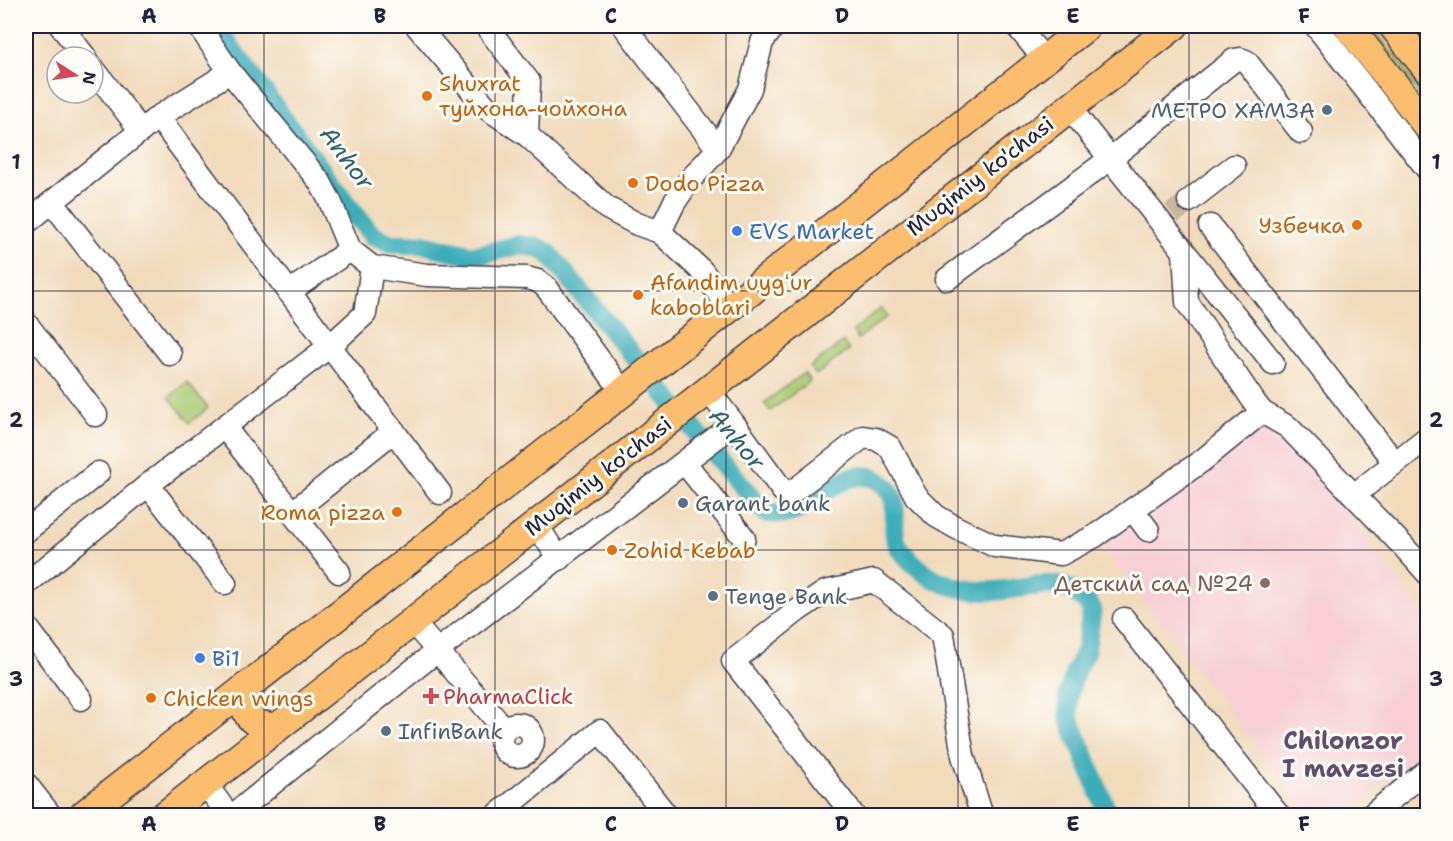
<svg xmlns="http://www.w3.org/2000/svg" width="1453" height="841" viewBox="0 0 1453 841" font-family="'Shantell Sans',sans-serif">
<style>
.built{fill:#f7cfd4}
.green{fill:#acca72;stroke:#677656;stroke-width:1.5}
.lines{fill:none;stroke-linecap:round;stroke-linejoin:round}
.canal{stroke:#3dadb9;stroke-width:20}
.minor-tunnel{stroke:#c8b6a1;stroke-width:22;stroke-dasharray:22 11;stroke-linecap:butt}
.minor-casing{stroke:#413e4e;stroke-width:25}
.major-casing{stroke:#413e4e;stroke-width:31}
.minor{stroke:#fff;stroke-width:22}
.major{stroke:#fbbd6e;stroke-width:28}
.grid{fill:none;stroke:#22223b;stroke-width:1.5;stroke-opacity:0.55}
.food-dot{fill:#e8710a;stroke:#fdfcf7;stroke-width:2}
.service-dot{fill:#5c6f8a;stroke:#fdfcf7;stroke-width:2}
.shop-dot{fill:#3f7fe0;stroke:#fdfcf7;stroke-width:2}
.education-dot{fill:#8d6e63;stroke:#fdfcf7;stroke-width:2}
.health-dot{fill:#e0444e;stroke:#fdfcf7;stroke-width:2}
.labels{text-anchor:middle;dominant-baseline:central;stroke-width:6;stroke-linejoin:round;paint-order:stroke}
.food-label{font-size:22px;fill:#c56008;stroke:#fdfcf7;text-anchor:start}
.service-label{font-size:22px;fill:#4e5e75;stroke:#fdfcf7;text-anchor:start}
.street-label{font-size:22px;fill:#22223b;stroke:#fdfcf7}
.shop-label{font-size:22px;fill:#366cbe;stroke:#fdfcf7;text-anchor:start}
.education-label{font-size:22px;fill:#785e54;stroke:#fdfcf7;text-anchor:end}
.health-label{font-size:22px;fill:#be3a42;stroke:#fdfcf7;text-anchor:start}
.water-label{font-size:24px;font-style:italic;fill:#2e6174;stroke:#fdfcf7}
.neighbourhood-label{font-size:24px;font-weight:bold;fill:#614d6e;stroke:#fdfcf7}
.neatline{fill:none;stroke:#22223b;stroke-width:2}
.grid-label{font-size:20px;text-anchor:middle;font-weight:bold;fill:#22223b}
</style>
<rect width="100%" height="100%" fill="#fdfcf7"/>
<filter id="ink" filterUnits="userSpaceOnUse"><feTurbulence type="fractalNoise" baseFrequency=".0167" numOctaves="2"/><feDisplacementMap in="SourceGraphic" scale="12" xChannelSelector="R" yChannelSelector="G"/><feConvolveMatrix kernelMatrix="1 2 1 2 8 2 1 2 1" color-interpolation-filters="sRGB"/></filter>
<filter id="wash" filterUnits="userSpaceOnUse"><feTurbulence type="fractalNoise" baseFrequency=".008" numOctaves="4" result="noise"/><feDisplacementMap in="SourceGraphic" scale="24" xChannelSelector="R" yChannelSelector="G"/><feGaussianBlur stdDeviation="1.35" result="paint"/><feColorMatrix in="noise" values="0 0 0 0 0 0 0 0 0 0 0 0 0 0 0 0 0 1.4 0 .05"/><feComposite in="paint" operator="in"/></filter>
<g filter="url(#wash)">
<rect width="100%" height="100%" fill="#f1dbbb"/>
<polygon class="built" points="1262,421 1286,429 1427,620 1427,750 1343,815 1310,815 1102,547"/>
<g class="green">
<polygon points="1365,26 1372,26 1427,98 1427,106"/>
<polygon points="881,308 888,316 858,339 853,331"/>
<polygon points="843,342 849,350 816,375 810,367"/>
<polygon points="804,373 810,381 770,411 764,403"/>
<polygon points="187,382 208,408 190,423 169,397"/>
</g>
<g class="lines">
<path class="canal" d="M215,26L348,206L373,236L392,244H423L474,256L519,245L537,247L548,253L721,462L766,513C774,513 786,515 793,512C817,503 841,470 870,477C876,478 881,482 885,486C901,500 892,519 895,537C898,555 928,577 943,583C959,589 976,592 992,591C1033,589 1063,570 1092,609L1086,650L1075,672L1068,696L1069,718L1109,816"/>
</g>
</g>
<g filter="url(#ink)">
<g class="lines">
<polyline class="minor-tunnel" points="1172,214 1189,201"/>
<defs>
<g id="minor">
<polyline points="61,26 85,57"/>
<polyline points="199,26 230,72 320,182 330,201 350,250 372,267 427,275 527,278 538,281 546,287 623,392"/>
<polyline points="417,26 488,109 527,135 607,208 637,224 660,232 702,271 730,308"/>
<polyline points="486,26 529,82 527,135"/>
<polyline points="624,26 718,149 689,181 674,203 660,232"/>
<polyline points="1017,26 1044,59"/>
<polyline points="1316,26 1428,170"/>
<polyline points="93,68 141,131"/>
<polyline points="1069,107 1273,363"/>
<polyline points="158,117 440,493"/>
<polyline points="718,149 750,89 762,42 774,26"/>
<polyline points="1189,201 1234,166"/>
<polyline points="52,202 170,354"/>
<polyline points="26,223 158,117 230,72"/>
<polyline points="1210,226 1395,463"/>
<polyline points="1184,252 1187,302 1255,403 1262,412 1288,427 1403,546 1428,574"/>
<polyline points="947,279 1110,159 1234,60 1240,59 1246,61 1301,132"/>
<polyline points="289,292 350,250"/>
<polyline points="26,323 96,415"/>
<polyline points="734,424 783,491 791,493 863,437 876,439 890,447 916,496 936,516 955,527 995,546 1061,554 1095,536 1203,460 1262,412"/>
<polyline points="225,428 339,572"/>
<polyline points="685,463 744,538"/>
<polyline points="148,485 225,583"/>
<polyline points="1354,495 1428,437"/>
<polyline points="1133,510 1148,530"/>
<polyline points="293,512 394,431"/>
<polyline points="536,524 559,559"/>
<polyline points="26,531 98,473"/>
<polyline points="26,584 148,485 330,346 365,314 372,267"/>
<polyline points="1124,619 1279,816"/>
<polyline points="412,621 504,729"/>
<polyline points="26,626 81,699"/>
<circle cx="517" cy="740" r="16"/>
<polyline points="205,783 229,816"/>
<polyline points="26,784 51,816"/>
<polyline points="232,816 438,650 734,424 708,390"/>
<polyline points="496,816 600,731 667,816"/>
<polyline points="854,816 733,661 797,611 825,592 874,581 943,635 963,756 982,816"/>
<polyline points="1370,816 1428,770"/>
</g>
<g id="major">
<polyline points="1348,26 1428,127"/>
<polyline points="1393,26 1428,70"/>
<path d="M246,687C241,712 250,727 277,727"/>
<polyline points="82,816 623,392 1087,26"/>
<polyline points="164,816 1174,26"/>
</g>
</defs>
<use href="#minor" class="minor-casing"/>
<use href="#major" class="major-casing"/>
<use href="#minor" class="minor"/>
<use href="#major" class="major"/>
</g>
</g>
<path class="grid" d="M264,26V816M495,26V816M726,26V816M958,26V816M1189,26V816M26,291H1428M26,550H1428"/>
<g class="food-dot">
<circle cx="427" cy="96" r="6"/>
<circle cx="633" cy="183" r="6"/>
<circle cx="1357" cy="225" r="6"/>
<circle cx="638" cy="295" r="6"/>
<circle cx="397" cy="512" r="6"/>
<circle cx="612" cy="550" r="6"/>
<circle cx="151" cy="698" r="6"/>
</g>
<g class="service-dot">
<circle cx="1327" cy="110" r="6"/>
<circle cx="683" cy="503" r="6"/>
<circle cx="713" cy="596" r="6"/>
<circle cx="386" cy="731" r="6"/>
</g>
<g class="shop-dot">
<circle cx="737" cy="231" r="6"/>
<circle cx="200" cy="658" r="6"/>
</g>
<circle class="education-dot" cx="1265" cy="583" r="6"/>
<path class="health-dot" d="M428 687h6v6h6v6h-6v6h-6v-6h-6v-6h6z"/>
<g class="labels">
<g class="food-label">
<text x="439" y="83">Shuxrat<tspan x="439" dy="25">туйхона-чойхона</tspan></text>
<text x="645" y="183">Dodo Pizza</text>
<text x="1345" y="225" text-anchor="end">Узбечка</text>
<text x="650" y="282">Afandim uygʻur<tspan x="650" dy="25">kaboblari</tspan></text>
<text x="385" y="512" text-anchor="end">Roma pizza</text>
<text x="624" y="550">Zohid Kebab</text>
<text x="163" y="698">Chicken wings</text>
</g>
<g class="service-label">
<text x="1315" y="110" text-anchor="end">МЕТРО ХАМЗА</text>
<text x="695" y="503">Garant bank</text>
<text x="725" y="596">Tenge Bank</text>
<text x="398" y="731">InfinBank</text>
</g>
<g class="street-label">
<text transform="translate(980 176) rotate(-38)">Muqimiy ko'chasi</text>
<text transform="translate(598 476) rotate(-38)">Muqimiy ko'chasi</text>
</g>
<g class="shop-label">
<text x="749" y="231">EVS Market</text>
<text x="212" y="658">Bi1</text>
</g>
<g class="education-label">
<text x="1253" y="583">Детский сад №24</text>
</g>
<g class="health-label">
<text x="443" y="696">PharmaClick</text>
</g>
<g class="water-label">
<text transform="translate(347 158) rotate(53)">Anhor</text>
<text transform="translate(737 439) rotate(50)">Anhor</text>
</g>
<g class="neighbourhood-label">
<text x="1343" y="741">Chilonzor<tspan x="1343" dy="28">I mavzesi</tspan></text>
</g>
</g>
<rect width="1453" height="841" fill="none" stroke="#fdfcf7" stroke-width="66"/>
<g transform="translate(75 75) rotate(102)"><circle r="28" fill="#fdfcf7" stroke="#a5a5ac" stroke-width="1.5"/>
<path d="M0-4.5L10 22L0 15L-10 22Z" fill="#d1495b"/>
<text y="-9" font-size="16" font-weight="bold" text-anchor="middle" fill="#22223b">N</text>
</g>
<rect x="33" y="33" width="1387" height="775" class="neatline"/>
<g class="grid-label">
<text x="149" y="23">A</text>
<text x="380" y="23">B</text>
<text x="611" y="23">C</text>
<text x="842" y="23">D</text>
<text x="1073" y="23">E</text>
<text x="1304" y="23">F</text>
<text x="16" y="169">1</text>
<text x="1436" y="169">1</text>
<text x="16" y="427">2</text>
<text x="1436" y="427">2</text>
<text x="16" y="686">3</text>
<text x="1436" y="686">3</text>
<text x="149" y="831">A</text>
<text x="380" y="831">B</text>
<text x="611" y="831">C</text>
<text x="842" y="831">D</text>
<text x="1073" y="831">E</text>
<text x="1304" y="831">F</text>
</g>
</svg>
